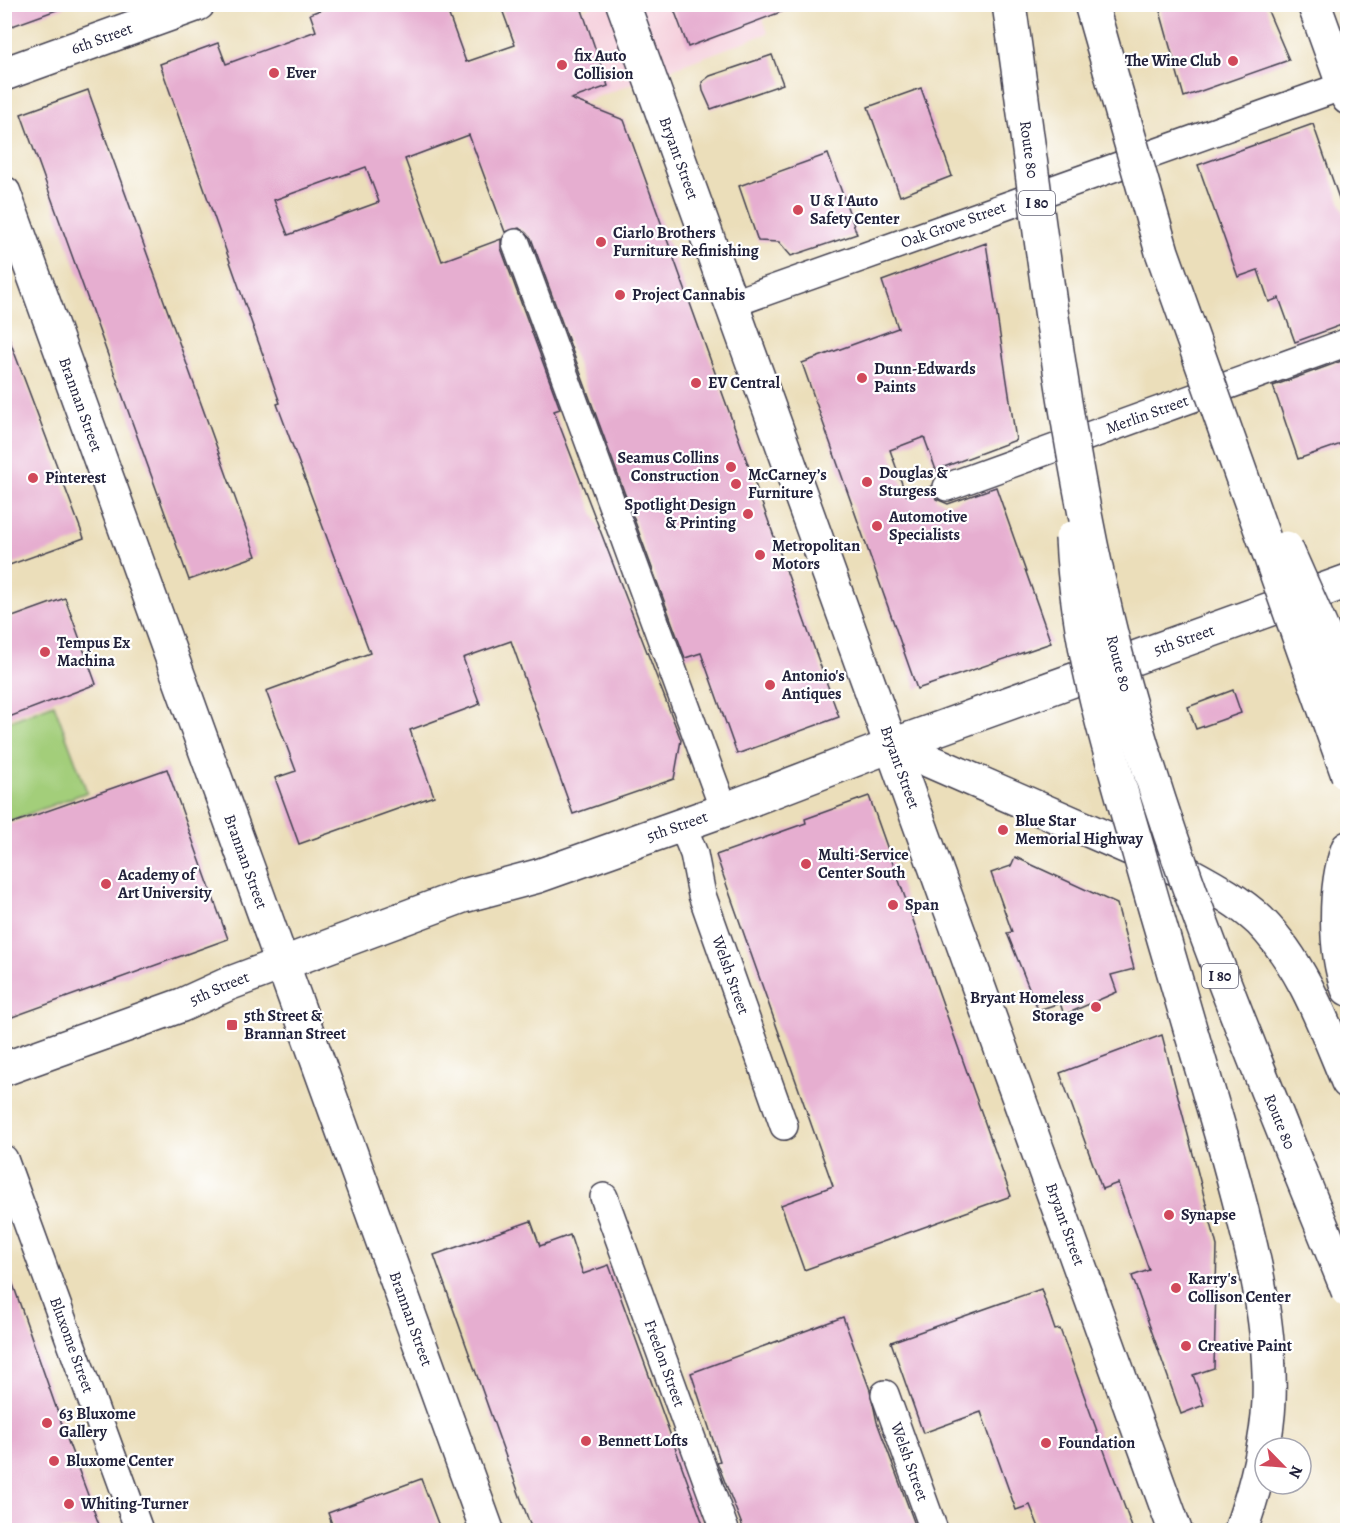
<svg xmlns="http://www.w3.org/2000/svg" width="1352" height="1535" viewBox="0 0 1352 1535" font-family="Alegreya,serif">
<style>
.built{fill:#f5cfdb}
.green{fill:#a3ce7a;stroke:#62785a;stroke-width:1.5}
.building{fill:#e6aed0;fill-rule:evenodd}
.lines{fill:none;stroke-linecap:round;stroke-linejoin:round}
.street-casing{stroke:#403e4e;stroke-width:30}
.secondary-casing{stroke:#403e4e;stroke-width:36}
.highway-casing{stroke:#403e4e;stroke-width:36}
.street{stroke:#fff;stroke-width:27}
.secondary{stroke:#fff;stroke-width:33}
.highway{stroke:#fff;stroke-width:33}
.highway-bridge-casing{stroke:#403e4e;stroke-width:36;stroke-linecap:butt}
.highway-bridge{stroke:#fff;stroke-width:33}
.poi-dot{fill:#d1495b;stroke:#fff;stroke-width:2}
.labels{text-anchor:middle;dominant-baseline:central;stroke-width:4.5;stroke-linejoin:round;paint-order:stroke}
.shield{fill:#fff;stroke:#646476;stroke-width:1.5}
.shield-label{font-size:15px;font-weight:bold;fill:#22223b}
.street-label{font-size:16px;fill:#22223b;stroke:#fff}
.poi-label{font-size:16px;font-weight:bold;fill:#22223b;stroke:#fff;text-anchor:start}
</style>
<rect width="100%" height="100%" fill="#fff"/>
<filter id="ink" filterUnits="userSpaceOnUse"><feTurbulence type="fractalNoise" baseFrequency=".0167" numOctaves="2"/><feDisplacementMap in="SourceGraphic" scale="12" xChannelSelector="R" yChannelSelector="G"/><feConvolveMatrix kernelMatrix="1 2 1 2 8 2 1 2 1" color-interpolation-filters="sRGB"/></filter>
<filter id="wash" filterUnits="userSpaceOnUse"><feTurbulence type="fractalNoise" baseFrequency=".008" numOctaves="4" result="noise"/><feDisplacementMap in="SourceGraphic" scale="24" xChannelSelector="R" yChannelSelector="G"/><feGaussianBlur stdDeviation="1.35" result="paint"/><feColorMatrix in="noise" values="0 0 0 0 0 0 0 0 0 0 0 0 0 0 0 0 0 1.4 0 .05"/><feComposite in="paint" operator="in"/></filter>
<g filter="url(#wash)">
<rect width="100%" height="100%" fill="#ebdeba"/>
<polygon class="built" points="596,4 758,5 768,33 538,119 510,40"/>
<polygon class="green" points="54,704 87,792 5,823 5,723"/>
<g id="blocks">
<g class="building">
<polygon points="4,4 65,4 65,7 4,29"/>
<path d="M335,4H445L466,62L515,45L500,4H580L608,86L571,99L624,120L839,717L737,754L701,653L685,658L531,238L519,228L505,232L469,135L405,159L442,261L501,239V248L560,409L554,411L681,740L674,779L573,814L511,641L463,658L480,704L410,730L434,796L299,844L275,778L296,771L266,691L370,653L277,404L280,403L160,64L218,43L226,64L316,31L310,14ZM366,167L379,202L288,235L274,200Z"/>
<polygon points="672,4 797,4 797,6 688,47"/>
<polygon points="1158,4 1265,4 1289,60 1184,97"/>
<polygon points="772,55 783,84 711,109 703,91 702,82 710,76"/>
<polygon points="921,88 952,176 900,196 868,107"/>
<polygon points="88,90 256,556 189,580 21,114"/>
<polygon points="1313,124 1347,221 1347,323 1295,342 1279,298 1269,302 1258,270 1238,277 1198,165"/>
<polygon points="828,154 857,234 791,256 779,242 758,241 739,186"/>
<polygon points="986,243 1016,440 936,470 924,437 890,450 906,495 932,486 936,499 948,504 996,487 1051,643 917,689 802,363 898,328 882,281"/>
<polygon points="4,325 84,538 4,567"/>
<polygon points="1347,359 1347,442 1298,459 1273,386"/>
<polygon points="65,598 96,684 4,719 4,620"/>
<polygon points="1233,690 1241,713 1196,729 1188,707"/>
<polygon points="167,769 228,939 4,1020 4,826"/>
<polygon points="869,796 1011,1196 804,1270 781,1205 833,1186 716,855 806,823 805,819"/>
<polygon points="1015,857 1117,904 1134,969 1111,975 1117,992 1064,1015 1060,1003 1038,1010 1007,933 1012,932 991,873 1011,866"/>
<polygon points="1162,1035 1217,1246 1214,1368 1193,1375 1204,1405 1181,1414 1132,1276 1149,1270 1118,1183 1102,1189 1060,1073"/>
<polygon points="531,1221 540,1246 570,1235 583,1274 609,1265 705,1530 532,1530 434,1255"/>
<polygon points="7,1267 66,1436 101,1530 4,1530 4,1268"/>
<polygon points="1041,1289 1055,1330 1060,1329 1133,1530 1040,1530 1030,1505 1016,1510 981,1412 923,1433 891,1342"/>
<polygon points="843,1317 870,1390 877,1422 917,1530 744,1530 717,1462 720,1461 691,1373"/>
<polygon points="421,1479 439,1526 428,1530 334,1530 328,1513"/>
</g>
</g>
</g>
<g filter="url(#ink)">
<use href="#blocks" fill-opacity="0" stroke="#403e4e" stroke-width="1.5"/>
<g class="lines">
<defs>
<g id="street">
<polyline points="516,243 724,810"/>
<path id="s1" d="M731,304L1343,86"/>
<path id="s2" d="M947,487L1348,342"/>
<path id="s3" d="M682,824L694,854L702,895L784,1126"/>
<path id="s4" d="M4,1159L139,1530"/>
<path id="s5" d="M604,1197L725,1530"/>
<path id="s6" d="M885,1394L934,1530"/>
</g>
<g id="secondary">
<path id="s7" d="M623,4C807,513 993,1021 1175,1530"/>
<polyline points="1314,4 1348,98"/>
<path id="s8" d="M4,74L198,4"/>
<path id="s9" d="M4,193L487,1530"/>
<path id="s10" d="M4,1069L182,1005L228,984L463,896L538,876L724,810L893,745L1348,581"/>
</g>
<g id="highway">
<path d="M893,745L1191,875C1215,888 1240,902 1260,921C1304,966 1324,1025 1348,1082"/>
<path d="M1348,848C1334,886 1334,951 1348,989"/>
<path d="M1227,1155C1249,1235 1272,1318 1269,1401C1267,1445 1255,1489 1241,1530"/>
</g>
</defs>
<use href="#street" class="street-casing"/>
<use href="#secondary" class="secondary-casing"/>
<use href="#highway" class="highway-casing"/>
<use href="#street" class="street"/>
<use href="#secondary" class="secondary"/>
<use href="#highway" class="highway"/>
<defs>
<g id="highway-bridge">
<path id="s11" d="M1009,4C1040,221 1062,441 1116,654C1173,874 1264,1081 1348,1291"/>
<polyline points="1091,4 1162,252 1348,775"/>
<path d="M1072,538C1077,646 1109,751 1139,853C1168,954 1198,1055 1227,1155"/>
<polyline points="1286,548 1348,688"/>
</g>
</defs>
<use href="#highway-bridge" class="highway-bridge-casing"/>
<use href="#highway-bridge" class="highway-bridge"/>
</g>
</g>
<g class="poi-dot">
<circle cx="1233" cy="61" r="6"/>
<circle cx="562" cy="65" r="6"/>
<circle cx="274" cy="73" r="6"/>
<circle cx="798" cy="210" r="6"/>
<circle cx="601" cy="242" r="6"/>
<circle cx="620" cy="295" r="6"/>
<circle cx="862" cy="378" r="6"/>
<circle cx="696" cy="383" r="6"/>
<circle cx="731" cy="467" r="6"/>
<circle cx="33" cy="478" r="6"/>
<circle cx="867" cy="482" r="6"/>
<circle cx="736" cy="484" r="6"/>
<circle cx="748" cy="514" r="6"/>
<circle cx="877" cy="526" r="6"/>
<circle cx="760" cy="555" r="6"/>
<circle cx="45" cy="652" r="6"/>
<circle cx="770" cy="685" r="6"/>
<circle cx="1003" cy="830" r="6"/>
<circle cx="806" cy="864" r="6"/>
<circle cx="106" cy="884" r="6"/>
<circle cx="893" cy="905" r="6"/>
<circle cx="1096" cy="1007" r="6"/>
<rect x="226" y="1019" width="12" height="12" rx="3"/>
<circle cx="1169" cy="1215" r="6"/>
<circle cx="1176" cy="1288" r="6"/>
<circle cx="1186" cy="1346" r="6"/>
<circle cx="47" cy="1423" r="6"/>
<circle cx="586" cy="1441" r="6"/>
<circle cx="1046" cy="1443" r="6"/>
<circle cx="54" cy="1461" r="6"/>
<circle cx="69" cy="1504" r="6"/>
</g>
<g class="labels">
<g class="shield">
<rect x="1019" y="191" width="36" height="24" rx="4.5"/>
<rect x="1202" y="964" width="36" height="24" rx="4.5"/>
</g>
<g class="shield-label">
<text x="1037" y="203">I 80</text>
<text x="1220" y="976">I 80</text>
</g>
<g class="street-label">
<text stroke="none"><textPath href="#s8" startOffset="104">6th Street</textPath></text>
<text stroke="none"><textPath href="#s11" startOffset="147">Route 80</textPath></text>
<text stroke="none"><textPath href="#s7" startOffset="164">Bryant Street</textPath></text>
<text stroke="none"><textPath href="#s1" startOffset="236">Oak Grove Street</textPath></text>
<text stroke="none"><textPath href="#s9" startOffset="225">Brannan Street</textPath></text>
<text stroke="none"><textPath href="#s2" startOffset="213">Merlin Street</textPath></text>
<text stroke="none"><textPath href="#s10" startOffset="1256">5th Street</textPath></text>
<text stroke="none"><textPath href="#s11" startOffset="669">Route 80</textPath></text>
<text stroke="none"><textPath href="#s7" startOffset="812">Bryant Street</textPath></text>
<text stroke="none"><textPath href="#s10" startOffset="716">5th Street</textPath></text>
<text stroke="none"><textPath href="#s9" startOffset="711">Brannan Street</textPath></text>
<text stroke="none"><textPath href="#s3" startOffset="159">Welsh Street</textPath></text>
<text stroke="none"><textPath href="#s10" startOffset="230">5th Street</textPath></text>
<text stroke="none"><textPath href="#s11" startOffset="1155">Route 80</textPath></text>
<text stroke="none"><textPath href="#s7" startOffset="1298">Bryant Street</textPath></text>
<text stroke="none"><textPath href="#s9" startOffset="1197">Brannan Street</textPath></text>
<text stroke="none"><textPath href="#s4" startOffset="198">Bluxome Street</textPath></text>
<text stroke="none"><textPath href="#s5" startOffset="177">Freelon Street</textPath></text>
<text stroke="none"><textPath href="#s6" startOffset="72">Welsh Street</textPath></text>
</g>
<g class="poi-label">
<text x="574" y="56">fix Auto<tspan x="574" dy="18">Collision</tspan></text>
<text x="1221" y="61" text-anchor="end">The Wine Club</text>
<text x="286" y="73">Ever</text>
<text x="810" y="201">U &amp; I Auto<tspan x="810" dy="18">Safety Center</tspan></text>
<text x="613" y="233">Ciarlo Brothers<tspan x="613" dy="18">Furniture Refinishing</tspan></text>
<text x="632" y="295">Project Cannabis</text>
<text x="874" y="369">Dunn-Edwards<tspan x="874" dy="18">Paints</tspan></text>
<text x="708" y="383">EV Central</text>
<text x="719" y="458" text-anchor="end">Seamus Collins<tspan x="719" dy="18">Construction</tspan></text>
<text x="879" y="473">Douglas &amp;<tspan x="879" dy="18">Sturgess</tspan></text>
<text x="748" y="475">McCarney’s<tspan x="748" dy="18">Furniture</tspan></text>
<text x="45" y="478">Pinterest</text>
<text x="736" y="505" text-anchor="end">Spotlight Design<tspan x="736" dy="18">&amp; Printing</tspan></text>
<text x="889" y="517">Automotive<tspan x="889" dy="18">Specialists</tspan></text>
<text x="772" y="546">Metropolitan<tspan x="772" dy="18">Motors</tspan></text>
<text x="57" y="643">Tempus Ex<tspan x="57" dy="18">Machina</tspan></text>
<text x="782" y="676">Antonio's<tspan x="782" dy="18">Antiques</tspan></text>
<text x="1015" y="821">Blue Star<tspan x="1015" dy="18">Memorial Highway</tspan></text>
<text x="818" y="855">Multi-Service<tspan x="818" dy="18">Center South</tspan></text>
<text x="118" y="875">Academy of<tspan x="118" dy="18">Art University</tspan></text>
<text x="905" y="905">Span</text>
<text x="1084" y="998" text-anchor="end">Bryant Homeless<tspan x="1084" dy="18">Storage</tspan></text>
<text x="244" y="1016">5th Street &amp;<tspan x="244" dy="18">Brannan Street</tspan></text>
<text x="1181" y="1215">Synapse</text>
<text x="1188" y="1279">Karry's<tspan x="1188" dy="18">Collison Center</tspan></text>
<text x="1198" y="1346">Creative Paint</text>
<text x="59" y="1414">63 Bluxome<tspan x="59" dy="18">Gallery</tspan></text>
<text x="598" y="1441">Bennett Lofts</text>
<text x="1058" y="1443">Foundation</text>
<text x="66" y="1461">Bluxome Center</text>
<text x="81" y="1504">Whiting-Turner</text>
</g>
</g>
<rect width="1352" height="1535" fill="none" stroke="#fff" stroke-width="24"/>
<g transform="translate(1283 1466) rotate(115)"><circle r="28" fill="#ffffff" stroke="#a7a7b1" stroke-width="1.5"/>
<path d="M0-4.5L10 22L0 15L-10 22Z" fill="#d1495b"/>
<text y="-9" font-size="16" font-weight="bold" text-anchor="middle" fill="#22223b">N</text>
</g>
</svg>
